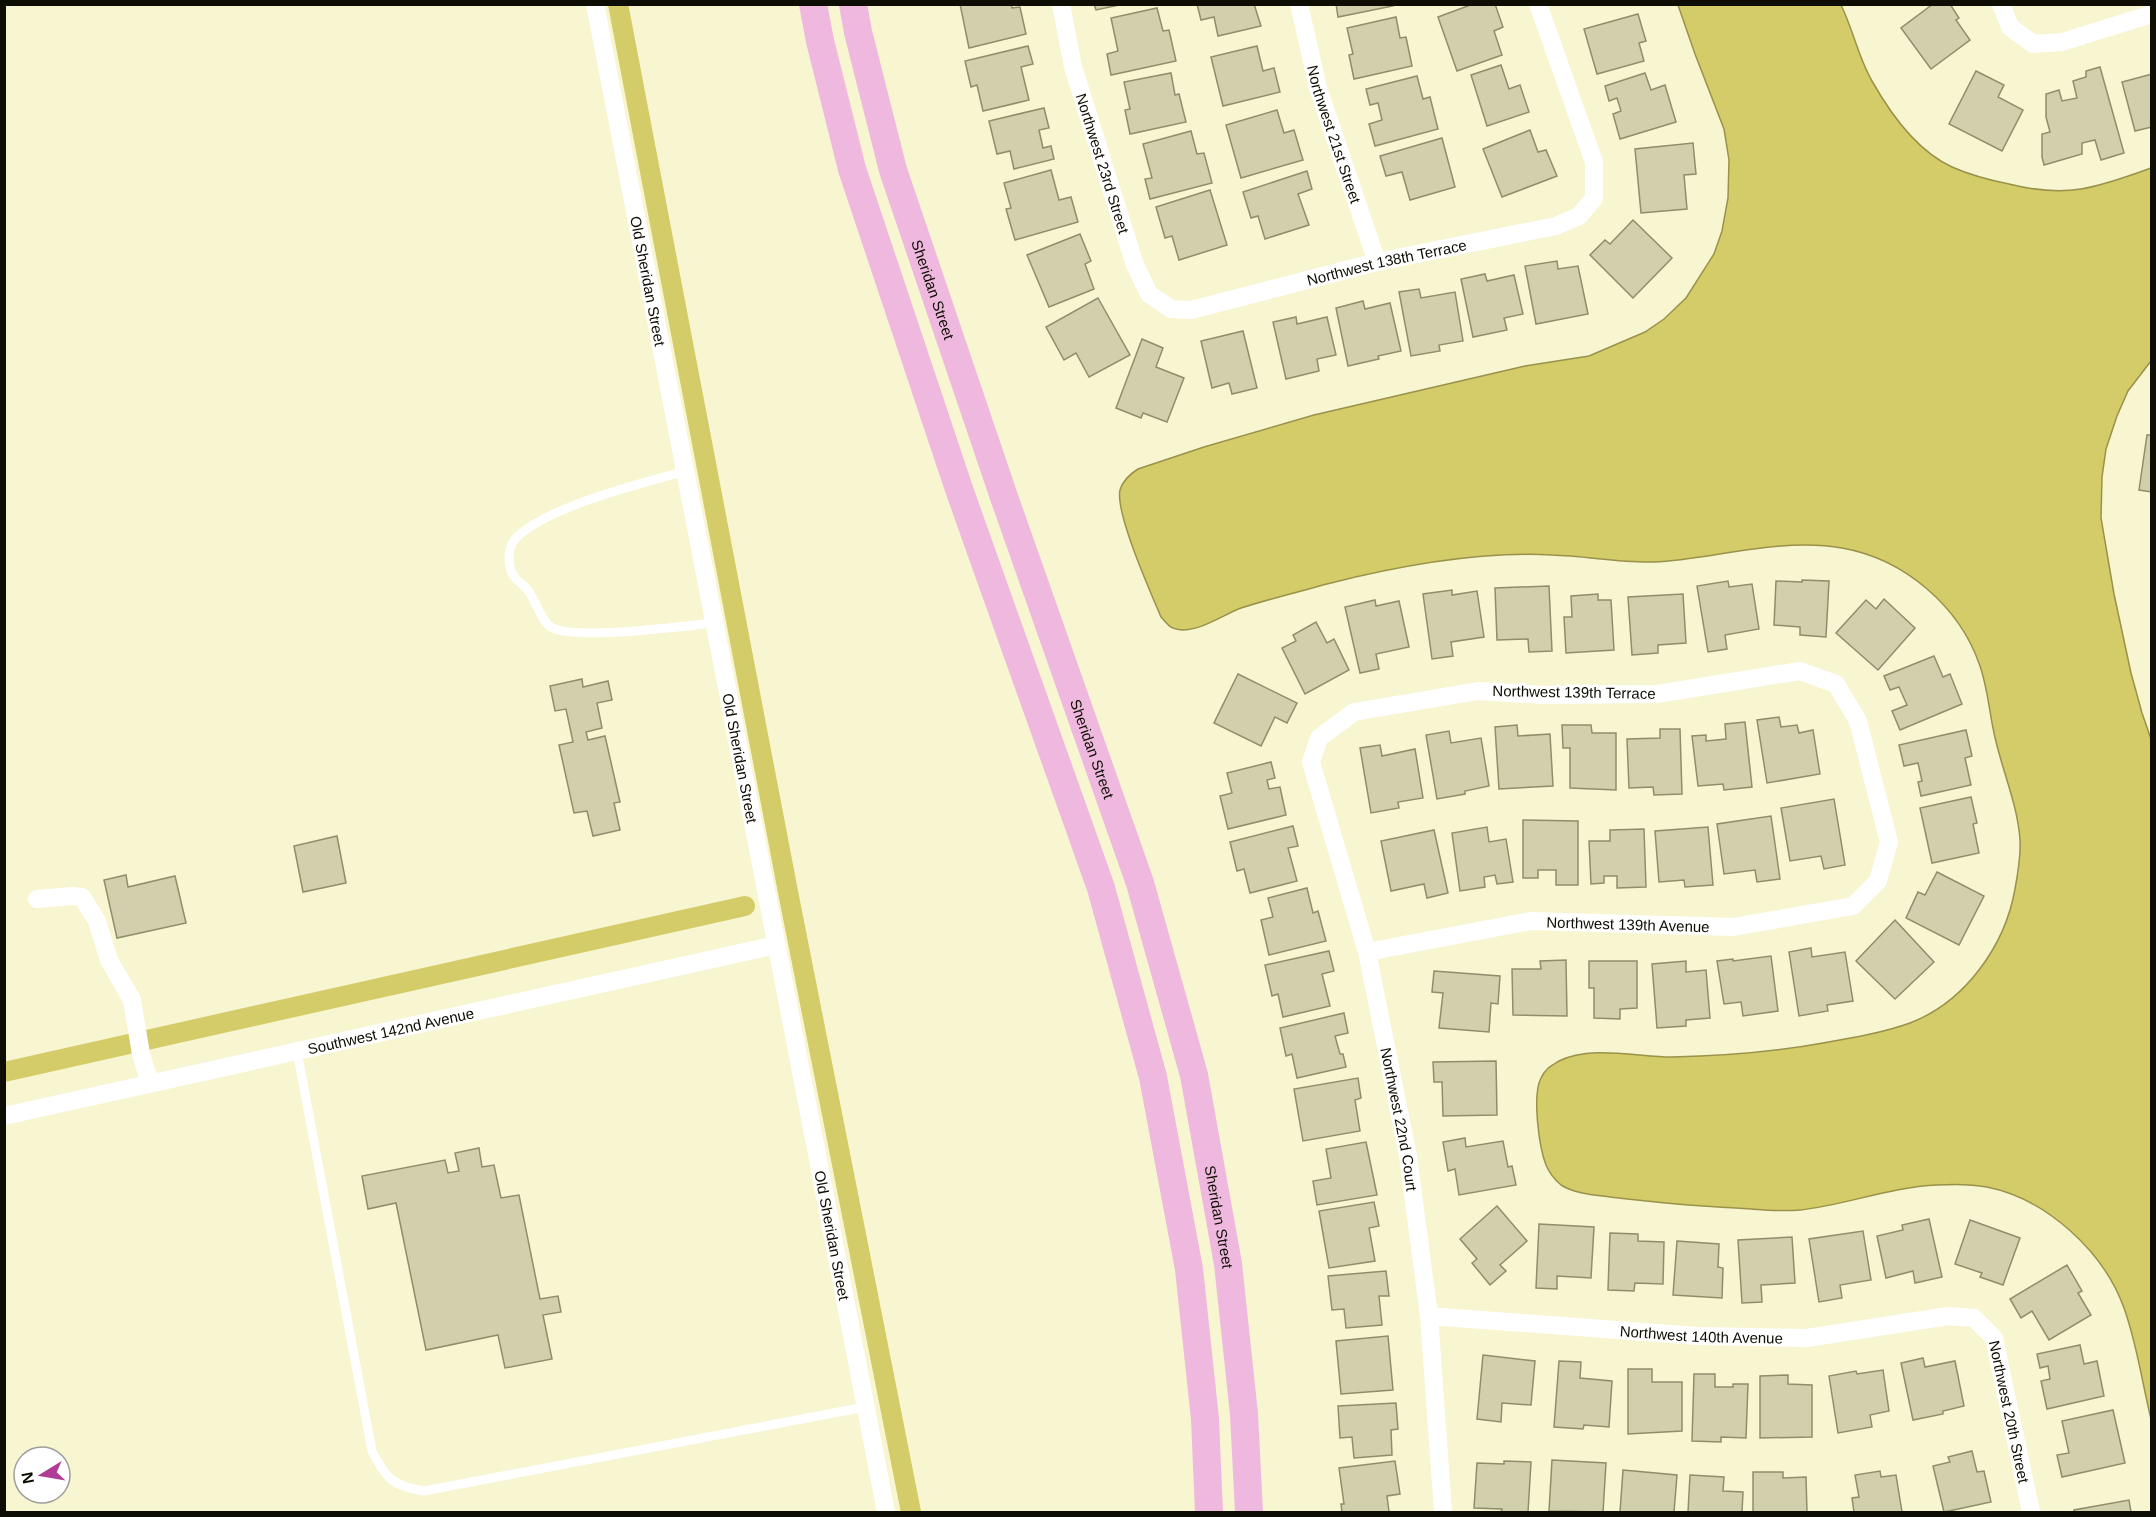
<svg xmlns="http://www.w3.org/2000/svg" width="2156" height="1517" viewBox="0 0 2156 1517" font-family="Arial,sans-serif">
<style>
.water{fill:#d4cb69;stroke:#99924a;stroke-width:1.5}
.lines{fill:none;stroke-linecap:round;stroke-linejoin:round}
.canal{stroke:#d4cb69;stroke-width:20}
.building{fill:#d2cfac;stroke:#908d6c;stroke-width:1.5}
.service{stroke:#fff;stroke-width:9}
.minor{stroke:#fff;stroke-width:18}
.primary{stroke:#efb8df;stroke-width:28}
.labels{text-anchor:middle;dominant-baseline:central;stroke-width:6;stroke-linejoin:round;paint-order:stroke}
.street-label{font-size:15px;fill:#0e0d03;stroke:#fff}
</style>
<rect width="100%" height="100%" fill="#f8f5d1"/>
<path class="water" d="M1678,5H1841C1853,29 1858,57 1872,81C1890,113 1917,151 1952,167C1970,175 1989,180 2009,184C2033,190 2056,193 2081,189C2105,185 2129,176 2151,168V361L2128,391L2117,416L2106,449L2102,477L2101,518L2114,594L2131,673L2142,713L2151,739V1419C2142,1382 2137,1344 2124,1308C2104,1252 2047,1199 1987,1187C1971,1184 1953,1184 1937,1185C1890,1187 1846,1205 1800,1210C1779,1212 1757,1209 1736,1208C1694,1206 1652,1202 1610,1197C1595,1195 1575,1194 1561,1185C1555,1180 1549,1172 1546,1165C1539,1147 1532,1095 1541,1078C1545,1069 1551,1066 1559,1061C1590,1045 1638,1057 1672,1057C1723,1056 1774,1052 1823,1043C1852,1038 1882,1033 1910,1023C1965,1002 2005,946 2015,889C2018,873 2021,856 2020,839C2017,801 2000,766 1993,728C1989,708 1987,686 1980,666C1960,607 1905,559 1842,548C1814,543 1782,545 1754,549C1721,553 1687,561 1654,562C1620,563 1586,556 1552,555C1479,551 1398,566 1327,584C1298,592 1269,599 1241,608C1223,615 1202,630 1182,630C1170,629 1169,626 1161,617C1151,593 1115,513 1120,490C1123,480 1130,474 1138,469L1204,447L1314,415L1525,366L1589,356L1645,332L1664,319L1686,298L1714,254L1722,231L1728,198L1729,160L1724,129L1695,54Z"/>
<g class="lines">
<g class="canal">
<polyline points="618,4 789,897 911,1512"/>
<polyline points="4,1072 745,906"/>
</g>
</g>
<g class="building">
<polygon points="960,4 1011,4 1012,8 1020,7 1026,34 969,48"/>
<polygon points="1094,4 1124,4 1096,10"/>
<polygon points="1197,4 1254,4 1261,26 1218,36 1214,17 1201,20"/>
<polygon points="1336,4 1393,4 1393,6 1338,17"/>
<polygon points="1473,4 1495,4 1503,27 1494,31 1502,55 1457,71 1438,17"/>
<polygon points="1933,4 1950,4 1959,18 1956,20 1970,40 1931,69 1901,28"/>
<polygon points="1157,8 1163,31 1169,30 1176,61 1111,75 1107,54 1118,51 1111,18"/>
<polygon points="1638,14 1646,41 1639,43 1644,61 1597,74 1584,29"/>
<polygon points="1396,17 1400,38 1406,37 1412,66 1354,79 1349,55 1353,54 1347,28"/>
<polygon points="1028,46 1033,64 1021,67 1029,100 983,111 977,85 971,87 965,61"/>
<polygon points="1257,46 1263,71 1274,68 1280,92 1223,106 1211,57"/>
<polygon points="1501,65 1509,89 1520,85 1529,112 1487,126 1471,75"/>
<polygon points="2100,67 2124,153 2101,160 2095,140 2082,143 2082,154 2044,165 2042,157 2042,134 2050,132 2046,117 2046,94 2059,90 2062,101 2077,98 2073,81 2086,77 2086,71"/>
<polygon points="1976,71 2004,85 1998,97 2023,110 2002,151 1949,124"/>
<polygon points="1171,73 1175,95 1179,94 1186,122 1130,134 1125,110 1130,109 1124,82"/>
<polygon points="1645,73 1651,90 1665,85 1676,122 1620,139 1613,114 1621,111 1617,98 1609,101 1605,86"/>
<polygon points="2152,74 2152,127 2135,131 2122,82"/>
<polygon points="1417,76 1423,99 1430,97 1438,129 1375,146 1369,124 1382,120 1378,103 1370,105 1366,89"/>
<polygon points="1044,108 1049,128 1039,130 1043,148 1051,146 1054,159 1014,169 1010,151 997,154 989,121"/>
<polygon points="1277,110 1284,133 1294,130 1303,160 1241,178 1226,125"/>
<polygon points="1530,130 1538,152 1546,150 1557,176 1502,197 1483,149"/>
<polygon points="1191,131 1197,154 1204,153 1212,183 1150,199 1145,179 1152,178 1143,144"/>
<polygon points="1442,138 1455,187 1410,200 1402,172 1386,176 1380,156"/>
<polygon points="1693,143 1696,174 1684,175 1687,209 1641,213 1635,149"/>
<polygon points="1051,170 1059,200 1071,197 1078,222 1015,240 1006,209 1011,208 1004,183"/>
<polygon points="1307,171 1312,189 1298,194 1309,225 1265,239 1258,216 1251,218 1243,192"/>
<polygon points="1210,190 1227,245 1179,260 1172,236 1165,238 1156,207"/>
<polygon points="1633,220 1672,258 1633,298 1590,255 1605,240 1610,244"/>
<polygon points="1080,234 1091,261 1085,264 1094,289 1049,307 1027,255"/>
<polygon points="1557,261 1558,269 1578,266 1588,314 1536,324 1525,266"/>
<polygon points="1485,274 1487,281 1514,275 1523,314 1504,318 1507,330 1473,337 1461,279"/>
<polygon points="1419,289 1421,298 1455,292 1463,341 1439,345 1440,351 1411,356 1399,292"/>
<polygon points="1098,298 1130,355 1089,377 1076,353 1064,360 1046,327"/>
<polygon points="1363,301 1365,309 1390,303 1401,351 1378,356 1379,359 1348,366 1336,308"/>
<polygon points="1296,317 1297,324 1327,317 1336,355 1317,359 1319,371 1286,379 1273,322"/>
<polygon points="1243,331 1257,388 1232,394 1229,383 1212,388 1201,341"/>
<polygon points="1142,339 1163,348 1156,367 1184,378 1167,422 1143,413 1141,418 1116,408"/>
<polygon points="2147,435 2152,435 2152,492 2139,490"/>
<polygon points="1802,580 1829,581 1826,637 1800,635 1800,627 1774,625 1776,581 1802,582"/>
<polygon points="1728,581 1729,587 1752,584 1759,629 1725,635 1727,649 1708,652 1697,586"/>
<polygon points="1549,586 1552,651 1529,652 1528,639 1497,640 1495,588"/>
<polygon points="1452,590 1452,595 1477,591 1484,637 1451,642 1453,656 1432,659 1423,594"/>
<polygon points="1598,594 1598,600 1611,600 1614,650 1566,653 1564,617 1572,617 1571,596"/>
<polygon points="1683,594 1686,643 1658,645 1658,653 1632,655 1628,597"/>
<polygon points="1884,599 1915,628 1878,670 1836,633 1866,600 1876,609"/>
<polygon points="1375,600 1376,606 1399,601 1409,647 1376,654 1379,669 1360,673 1345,607"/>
<polygon points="1316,622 1327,643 1334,639 1349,670 1305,694 1282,648 1296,641 1293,635"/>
<polygon points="1934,656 1943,677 1950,674 1962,704 1900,730 1892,711 1907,705 1899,687 1890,690 1884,676"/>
<polygon points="1238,674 1297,703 1287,723 1275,717 1261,746 1214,723"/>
<polygon points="582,679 583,687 608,681 612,700 597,703 602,728 586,732 588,740 605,736 620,802 614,803 620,830 593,836 587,811 574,813 559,745 573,742 566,709 555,711 550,686"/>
<polygon points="1779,717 1781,727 1797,725 1799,733 1813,730 1820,774 1767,783 1757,720"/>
<polygon points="1745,722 1752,787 1724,790 1723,784 1698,786 1692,736 1706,735 1706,741 1726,739 1725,724"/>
<polygon points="1517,725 1518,736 1550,734 1553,786 1499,789 1495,727"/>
<polygon points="1562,725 1591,725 1592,733 1616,733 1616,790 1570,788 1570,748 1563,748"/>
<polygon points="1660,729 1680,729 1682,794 1654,795 1653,787 1629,788 1627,739 1660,738"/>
<polygon points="1966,730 1972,756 1965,758 1971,785 1921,796 1918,782 1922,781 1918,763 1904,766 1899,745"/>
<polygon points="1449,731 1451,743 1481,738 1489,786 1465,791 1465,794 1437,799 1426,735"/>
<polygon points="1380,745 1382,756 1415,749 1423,798 1398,802 1399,808 1371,813 1360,748"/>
<polygon points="1271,762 1275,778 1267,780 1269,789 1280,787 1286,815 1228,829 1220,796 1232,793 1227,773"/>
<polygon points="1971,797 1977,823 1973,824 1979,853 1932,863 1920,808"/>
<polygon points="1834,799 1845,865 1824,869 1821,856 1790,861 1781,808"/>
<polygon points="1771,816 1780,879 1757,882 1755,870 1724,874 1717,824"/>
<polygon points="1523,820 1578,821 1578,885 1556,885 1556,870 1538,870 1538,878 1523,878"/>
<polygon points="1293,826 1298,846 1288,848 1297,881 1250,893 1244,869 1237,871 1230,842"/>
<polygon points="1487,827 1489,842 1506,839 1513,882 1497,884 1495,875 1484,877 1485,887 1460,891 1452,833"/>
<polygon points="1708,827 1713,885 1685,887 1684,880 1659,882 1655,831"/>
<polygon points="1644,829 1646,887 1617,888 1617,876 1604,876 1604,883 1591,884 1589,841 1610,841 1610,830"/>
<polygon points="1434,830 1448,893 1427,898 1424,884 1391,891 1381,841"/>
<polygon points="337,836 346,883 303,892 294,846"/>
<polygon points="1937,872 1984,896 1959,945 1906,918 1918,892 1925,895"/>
<polygon points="126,875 128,887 175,876 186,923 117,938 104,880"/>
<polygon points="1307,888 1313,913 1318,911 1326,941 1269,955 1261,920 1273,917 1268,898"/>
<polygon points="1895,920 1934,962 1895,999 1856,961"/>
<polygon points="1811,948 1812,957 1845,952 1853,1001 1827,1005 1828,1011 1799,1016 1789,952"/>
<polygon points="1329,951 1334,971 1322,974 1330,1006 1283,1017 1278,994 1272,996 1265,965"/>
<polygon points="1771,956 1778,1011 1743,1016 1741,1002 1724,1004 1717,961 1733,959 1733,961"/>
<polygon points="1566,960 1567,1016 1513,1015 1512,969 1541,969 1540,961"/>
<polygon points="1589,961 1637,961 1637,1008 1620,1009 1620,1019 1594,1018 1594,988 1589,988"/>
<polygon points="1686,961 1686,972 1706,970 1710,1018 1686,1020 1686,1026 1657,1028 1652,964"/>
<polygon points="1434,971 1500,976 1498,1004 1491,1003 1489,1032 1439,1028 1443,993 1432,992"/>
<polygon points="1344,1013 1348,1033 1335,1036 1340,1054 1343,1054 1346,1067 1297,1078 1292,1054 1286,1056 1280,1028"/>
<polygon points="1496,1061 1497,1115 1443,1116 1442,1082 1434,1082 1433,1062"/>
<polygon points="1358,1078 1361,1098 1355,1100 1360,1131 1303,1141 1294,1089"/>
<polygon points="1465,1138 1466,1147 1503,1141 1508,1167 1512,1166 1516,1185 1459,1195 1455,1169 1448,1171 1443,1142"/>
<polygon points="1366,1142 1377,1195 1317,1205 1313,1181 1331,1178 1326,1149"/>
<polygon points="479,1148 482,1167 494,1165 501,1198 519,1195 540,1299 558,1296 561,1312 543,1315 552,1359 505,1368 498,1335 426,1350 396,1203 368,1209 362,1176 445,1160 448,1173 459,1171 455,1153"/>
<polygon points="1374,1202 1379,1226 1369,1228 1375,1261 1329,1268 1319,1211"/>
<polygon points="1497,1206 1527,1241 1500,1265 1506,1271 1490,1285 1472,1263 1477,1259 1460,1239"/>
<polygon points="1929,1219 1942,1277 1915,1283 1913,1271 1886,1278 1877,1236 1903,1230 1902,1225"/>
<polygon points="1970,1220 2020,1238 2003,1285 1980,1277 1982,1273 1955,1264"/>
<polygon points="1539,1224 1594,1227 1591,1278 1557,1276 1557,1289 1536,1288"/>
<polygon points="1863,1231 1871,1280 1840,1285 1842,1298 1819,1302 1809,1239"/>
<polygon points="1610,1233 1638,1234 1638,1241 1664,1242 1663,1284 1635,1283 1634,1291 1608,1290"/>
<polygon points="1792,1237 1795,1283 1761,1285 1762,1302 1742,1303 1738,1240"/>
<polygon points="1677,1241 1719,1244 1718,1267 1723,1268 1722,1298 1673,1295"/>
<polygon points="2067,1265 2082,1291 2078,1293 2091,1315 2049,1340 2032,1311 2021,1318 2010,1299"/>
<polygon points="1386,1271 1389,1296 1379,1296 1382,1325 1346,1328 1344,1309 1332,1310 1328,1276"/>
<polygon points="1388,1336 1393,1390 1341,1394 1336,1341"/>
<polygon points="2080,1345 2084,1364 2097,1361 2104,1396 2047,1409 2041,1381 2050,1379 2048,1366 2040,1368 2037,1354"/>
<polygon points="1483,1355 1535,1361 1531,1405 1502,1403 1501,1422 1477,1419"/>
<polygon points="1923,1358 1925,1367 1955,1361 1964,1406 1943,1411 1943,1414 1913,1420 1901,1363"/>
<polygon points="1559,1361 1581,1362 1580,1378 1612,1381 1609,1427 1584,1425 1583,1429 1554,1427"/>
<polygon points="1628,1369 1652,1369 1652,1382 1682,1382 1682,1431 1628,1434"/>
<polygon points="1883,1370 1889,1411 1870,1415 1872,1427 1838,1433 1829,1376 1856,1371 1857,1374"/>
<polygon points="1694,1374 1715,1374 1715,1387 1733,1387 1733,1384 1748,1384 1746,1438 1721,1437 1721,1442 1692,1441"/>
<polygon points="1788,1375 1788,1384 1812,1385 1812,1437 1760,1438 1760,1376"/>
<polygon points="1396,1403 1398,1429 1391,1430 1392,1455 1354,1458 1352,1437 1340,1438 1338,1406"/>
<polygon points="2113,1410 2125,1463 2062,1477 2057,1455 2069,1453 2062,1421"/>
<polygon points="1972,1451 1977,1472 1984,1471 1991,1502 1944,1512 1933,1466 1950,1462 1948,1457"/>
<polygon points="1552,1460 1606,1463 1603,1512 1549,1511"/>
<polygon points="1395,1461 1400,1494 1387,1496 1389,1512 1342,1512 1341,1504 1344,1504 1339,1468"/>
<polygon points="1504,1461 1531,1462 1528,1512 1501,1512 1502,1509 1474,1508 1477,1463 1504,1464"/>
<polygon points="1623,1470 1677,1475 1674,1512 1620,1512"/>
<polygon points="1880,1471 1881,1477 1896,1475 1902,1512 1854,1512 1852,1498 1859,1497 1855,1475"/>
<polygon points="1753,1472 1783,1472 1783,1478 1806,1477 1807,1512 1753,1512"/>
<polygon points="1690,1475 1724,1477 1723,1491 1743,1492 1742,1512 1688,1512"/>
<polygon points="2129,1500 2131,1512 2074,1512 2074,1510"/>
</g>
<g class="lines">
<g class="service">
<path d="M685,471C640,484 548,506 516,538C506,549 507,570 517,580C521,583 524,586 527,589C536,600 540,620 551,627C573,641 684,626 714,623"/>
<path d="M297,1051L372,1451C386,1479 393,1486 424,1491L865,1407"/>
</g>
<g class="minor">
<path id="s1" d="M595,4L886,1512"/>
<path id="s2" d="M1061,4L1073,67L1135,265L1149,294L1171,309L1191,310L1377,262L1556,226L1579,216L1594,198V162L1538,4"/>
<path id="s3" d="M1299,4L1318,88L1377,262"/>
<polyline points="2001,4 2010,27 2033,44 2062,42 2152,14"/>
<polyline points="37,899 72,896 82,897 97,921 109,960 132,1000 141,1054 150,1083"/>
<path id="s4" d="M1367,952L1531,921L1733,927L1853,906L1878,881L1889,842L1858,721L1836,684L1800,671L1657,694L1545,695L1478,691L1354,712L1319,738L1311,762L1367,952L1408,1156L1429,1316L1443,1512"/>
<path id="s5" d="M4,1116L776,945"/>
<path id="s6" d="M1429,1316L1697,1336L1807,1338L1948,1316L1974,1318L1994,1338L2031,1512"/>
</g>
<g class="primary">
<polyline points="813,4 820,41 852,169 960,492 1101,888 1153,1077 1189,1269 1205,1419 1209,1512"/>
<path id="s7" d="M853,4L858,32L893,170L1004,497L1140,883L1194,1075L1228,1264L1244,1414L1249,1512"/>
</g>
</g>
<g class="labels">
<g class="street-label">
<text stroke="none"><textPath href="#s3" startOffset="135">Northwest 21st Street</textPath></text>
<text stroke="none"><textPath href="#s2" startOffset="165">Northwest 23rd Street</textPath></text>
<text stroke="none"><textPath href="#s2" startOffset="552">Northwest 138th Terrace</textPath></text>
<text stroke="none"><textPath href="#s1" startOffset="282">Old Sheridan Street</textPath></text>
<text stroke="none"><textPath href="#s7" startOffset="297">Sheridan Street</textPath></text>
<text transform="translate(1574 692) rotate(1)">Northwest 139th Terrace</text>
<text stroke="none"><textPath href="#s7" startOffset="783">Sheridan Street</textPath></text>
<text stroke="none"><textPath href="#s1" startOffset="768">Old Sheridan Street</textPath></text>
<text stroke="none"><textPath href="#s4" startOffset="264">Northwest 139th Avenue</textPath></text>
<text stroke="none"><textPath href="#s5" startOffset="396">Southwest 142nd Avenue</textPath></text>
<text stroke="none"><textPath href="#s4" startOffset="1660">Northwest 22nd Court</textPath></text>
<text stroke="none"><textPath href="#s7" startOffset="1269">Sheridan Street</textPath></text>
<text stroke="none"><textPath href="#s1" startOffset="1254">Old Sheridan Street</textPath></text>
<text stroke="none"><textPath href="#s6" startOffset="273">Northwest 140th Avenue</textPath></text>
<text stroke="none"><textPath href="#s6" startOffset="651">Northwest 20th Street</textPath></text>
</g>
</g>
<rect width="2156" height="1517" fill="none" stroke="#0e0d03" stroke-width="12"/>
<g transform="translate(42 1475) rotate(259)"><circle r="28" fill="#ffffff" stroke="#9f9e9a" stroke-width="1.5"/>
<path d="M0-4.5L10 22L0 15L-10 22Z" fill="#b13c95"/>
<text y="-9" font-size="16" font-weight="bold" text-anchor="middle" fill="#0e0d03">N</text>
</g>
</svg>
